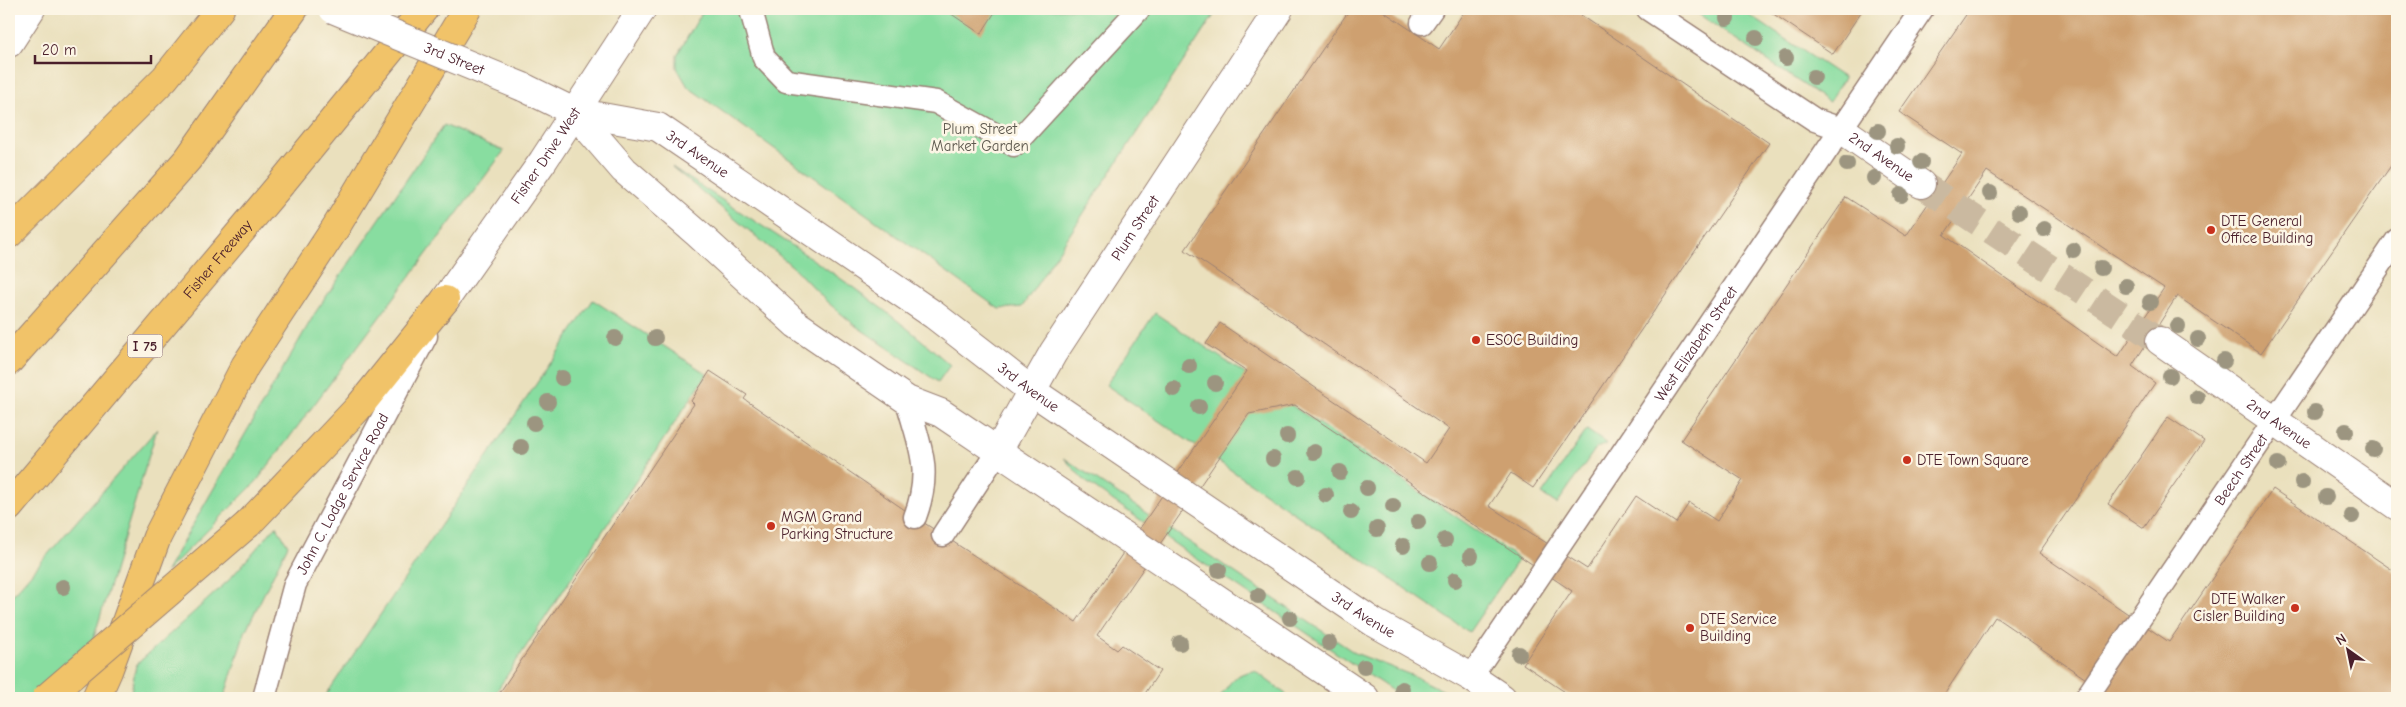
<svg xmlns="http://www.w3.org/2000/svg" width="2406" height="707" viewBox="0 0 2406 707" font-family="'Comic Neue',sans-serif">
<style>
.green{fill:#88dda0;stroke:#697e66}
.building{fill:#cea06f;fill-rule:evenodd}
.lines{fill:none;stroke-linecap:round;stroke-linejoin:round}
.pedestrian-tunnel{stroke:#cab9a0;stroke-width:28;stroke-dasharray:28 14;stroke-linecap:butt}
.service-casing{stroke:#9a8074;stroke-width:25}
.pedestrian-casing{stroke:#9a8074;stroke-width:30}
.minor-casing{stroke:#9a8074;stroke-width:30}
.tertiary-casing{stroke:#9a8074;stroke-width:30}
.motorway-casing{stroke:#9a8074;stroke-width:30}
.service{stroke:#fff;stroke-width:22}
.pedestrian{stroke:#fff;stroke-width:28}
.minor{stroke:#fff;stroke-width:28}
.tertiary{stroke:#fff;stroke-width:28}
.motorway{stroke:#f1c369;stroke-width:28}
.minor-bridge-casing{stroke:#9a8074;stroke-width:30;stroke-linecap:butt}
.motorway-bridge-casing{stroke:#9a8074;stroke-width:30;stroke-linecap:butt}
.minor-bridge{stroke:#fff;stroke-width:28}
.motorway-bridge{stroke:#f1c369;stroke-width:28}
.tree{fill:#9c9580}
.poi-dot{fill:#c8321e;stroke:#fcf5e5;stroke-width:2}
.labels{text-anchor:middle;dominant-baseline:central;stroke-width:5;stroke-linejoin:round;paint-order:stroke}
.shield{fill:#fcf5e5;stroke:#7f5f63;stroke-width:1}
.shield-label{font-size:14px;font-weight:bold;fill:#4a1f2b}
.street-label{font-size:15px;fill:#4a1f2b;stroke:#fcf5e5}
.park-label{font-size:15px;fill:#5d584e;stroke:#fcf5e5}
.poi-label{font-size:15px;fill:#4a1f2b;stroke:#fcf5e5;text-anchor:start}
</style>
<rect width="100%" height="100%" fill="#fcf5e5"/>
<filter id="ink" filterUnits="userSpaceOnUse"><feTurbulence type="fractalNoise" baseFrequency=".02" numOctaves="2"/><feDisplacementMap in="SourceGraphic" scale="10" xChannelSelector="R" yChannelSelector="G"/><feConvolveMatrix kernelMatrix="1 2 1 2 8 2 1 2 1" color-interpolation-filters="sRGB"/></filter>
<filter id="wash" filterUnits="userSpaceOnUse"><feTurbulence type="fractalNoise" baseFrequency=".0096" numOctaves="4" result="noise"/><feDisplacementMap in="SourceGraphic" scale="20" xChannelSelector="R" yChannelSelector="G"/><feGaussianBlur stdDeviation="1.12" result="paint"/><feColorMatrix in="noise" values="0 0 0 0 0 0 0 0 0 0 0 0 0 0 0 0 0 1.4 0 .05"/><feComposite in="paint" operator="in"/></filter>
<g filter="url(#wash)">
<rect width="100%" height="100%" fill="#eae0bd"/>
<g class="green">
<polygon points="704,9 1218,9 1022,307 999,309 688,87 677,68 677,55"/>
<polygon points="1691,9 1740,9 1844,78 1829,102"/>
<polygon points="444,125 504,151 256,482 165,573 315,313"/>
<path d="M672,167C766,230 866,288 950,365L938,382L856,326L826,301L792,266Z"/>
<polygon points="593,300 707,374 492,698 324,698"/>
<polygon points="1155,313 1519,559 1469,632 1106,385"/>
<polygon points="157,429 91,647 29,698 9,698 9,599"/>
<polygon points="1587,430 1607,444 1596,448 1557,504 1542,494"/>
<polygon points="1064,458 1355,653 1416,677 1458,698 1403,698 1182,549 1085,481"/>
<polygon points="276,526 288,545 245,632 224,698 130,698 136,665 229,580"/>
<path d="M1255,671L1291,698H1219C1231,682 1234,673 1255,671Z"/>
</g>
<g id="blocks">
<g class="building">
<polygon points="944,9 997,9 981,34"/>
<path d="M1350,9H1380L1439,49L1466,9H1572L1769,143L1533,488L1511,473L1489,506L1587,569L1636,496L1676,523L1689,503L1717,521L1743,480L1681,440L1846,197L1906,236L1962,154L1899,112L1970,9H2397V157L2261,353L2177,296L2132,366L2155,383L2039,553L2169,642L2273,489L2397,573V698H2114L1995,617L1942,698H1574L1523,664L1572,591L1295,405L1249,414L1097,636L1117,650L1122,645L1160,671L1142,698H496L694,404L691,401L710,371L747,395L744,399L915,517L1076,622L1247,371L1206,344L1220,323L1426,463L1449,429L1185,250ZM1987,171L2164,288L2118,357L1944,235Z"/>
<polygon points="1766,9 1863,9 1833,54"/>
<polygon points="2168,417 2204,441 2144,528 2108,504"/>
</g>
</g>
</g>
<g filter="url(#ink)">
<use href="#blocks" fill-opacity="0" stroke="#9a8074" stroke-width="1"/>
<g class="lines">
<polyline class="pedestrian-tunnel" points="1921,184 2160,341"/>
<defs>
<g id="service">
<polyline points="755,9 752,14 764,58 786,81 936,102 1014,145 1139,9"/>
<polyline points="1648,9 1815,120 1841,129"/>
<polyline points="1422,23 1432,9"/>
<path d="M907,400C919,446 933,468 915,517"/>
<polyline points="943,535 998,451"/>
<path id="s1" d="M1471,677L1922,9"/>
<path id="s2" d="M264,698L295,584L426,336"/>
<path id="s3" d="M2086,698L2397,240"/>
</g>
<g id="pedestrian">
<path id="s4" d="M1841,129L1921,184"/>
<path id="s5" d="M2160,341L2397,506"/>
</g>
<g id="minor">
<path id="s6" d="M523,87L574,112L658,127L934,315L1032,391L1373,622L1471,677L1502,698"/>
<polyline points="574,112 624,170 698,234 796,324 907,400 941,413 1365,698"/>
<path id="s7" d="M998,451L1053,353L1279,9"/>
</g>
<g id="tertiary">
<polyline points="9,43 31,9"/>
<path id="s8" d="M445,300L543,161L642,9"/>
</g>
<g id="motorway">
<polyline points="9,234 165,78 220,9"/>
<polyline points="9,361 188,159 294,9"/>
<path id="s9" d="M9,507L280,185L424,9"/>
<polyline points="248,524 358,408 445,300"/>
<polyline points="96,698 108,671 157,537 245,366 336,227 467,9"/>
</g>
</defs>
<use href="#service" class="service-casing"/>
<use href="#pedestrian" class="pedestrian-casing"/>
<use href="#minor" class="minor-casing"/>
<use href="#tertiary" class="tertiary-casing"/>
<use href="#motorway" class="motorway-casing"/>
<use href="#service" class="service"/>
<use href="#pedestrian" class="pedestrian"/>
<use href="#minor" class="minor"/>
<use href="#tertiary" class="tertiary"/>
<use href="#motorway" class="motorway"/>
<defs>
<g id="minor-bridge">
<path id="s10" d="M333,9L523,87"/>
</g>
<polyline id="motorway-bridge" points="46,698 248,524"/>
</defs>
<use href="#minor-bridge" class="minor-bridge-casing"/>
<use href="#motorway-bridge" class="motorway-bridge-casing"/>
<use href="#minor-bridge" class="minor-bridge"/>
<use href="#motorway-bridge" class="motorway-bridge"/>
</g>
<g class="tree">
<circle cx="1727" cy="18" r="8"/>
<circle cx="1756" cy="38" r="8"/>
<circle cx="1786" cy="58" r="8"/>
<circle cx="1814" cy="77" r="8"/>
<circle cx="1878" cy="131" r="8"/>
<circle cx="1897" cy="146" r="8"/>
<circle cx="1921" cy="162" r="8"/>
<circle cx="1847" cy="164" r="8"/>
<circle cx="1874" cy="178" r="8"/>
<circle cx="1990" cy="193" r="8"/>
<circle cx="1901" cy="195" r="8"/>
<circle cx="2019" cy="212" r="8"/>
<circle cx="2044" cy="229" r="8"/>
<circle cx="2073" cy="250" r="8"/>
<circle cx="2101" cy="268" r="8"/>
<circle cx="2126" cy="286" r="8"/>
<circle cx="2150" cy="302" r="8"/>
<circle cx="2178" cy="326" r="8"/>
<circle cx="615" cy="338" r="8"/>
<circle cx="655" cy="338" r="8"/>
<circle cx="2198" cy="339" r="8"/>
<circle cx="2224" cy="361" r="8"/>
<circle cx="1189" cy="366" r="8"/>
<circle cx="2170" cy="376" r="8"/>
<circle cx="562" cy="378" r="8"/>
<circle cx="1215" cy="383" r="8"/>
<circle cx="1174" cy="389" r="8"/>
<circle cx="2197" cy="397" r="8"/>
<circle cx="548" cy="402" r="8"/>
<circle cx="1199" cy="407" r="8"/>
<circle cx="2315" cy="412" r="8"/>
<circle cx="534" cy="423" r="8"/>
<circle cx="2346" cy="431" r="8"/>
<circle cx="1287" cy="436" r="8"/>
<circle cx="521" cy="447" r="8"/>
<circle cx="2373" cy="449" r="8"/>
<circle cx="1314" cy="452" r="8"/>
<circle cx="1273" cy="459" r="8"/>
<circle cx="2278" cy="464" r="8"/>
<circle cx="1340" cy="472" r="8"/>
<circle cx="1298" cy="477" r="8"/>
<circle cx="2302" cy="482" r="8"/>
<circle cx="1367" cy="488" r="8"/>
<circle cx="1326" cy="495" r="8"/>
<circle cx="2326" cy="497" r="8"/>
<circle cx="1393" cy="506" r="8"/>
<circle cx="1351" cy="512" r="8"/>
<circle cx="2352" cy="516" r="8"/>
<circle cx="1418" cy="522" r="8"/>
<circle cx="1377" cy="529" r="8"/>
<circle cx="1445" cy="540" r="8"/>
<circle cx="1403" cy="546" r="8"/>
<circle cx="1471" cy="556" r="8"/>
<circle cx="1430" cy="563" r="8"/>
<circle cx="1219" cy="570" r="8"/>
<circle cx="1455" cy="580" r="8"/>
<circle cx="63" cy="587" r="8"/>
<circle cx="1258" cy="596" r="8"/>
<circle cx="1290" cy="618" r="8"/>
<circle cx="1180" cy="643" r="8"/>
<circle cx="1329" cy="643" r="8"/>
<circle cx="1519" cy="654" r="8"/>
<circle cx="1364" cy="667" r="8"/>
<circle cx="1402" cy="689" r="8"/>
</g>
</g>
<g class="poi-dot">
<circle cx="2211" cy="230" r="5"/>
<circle cx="1476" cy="340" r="5"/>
<circle cx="1907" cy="460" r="5"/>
<circle cx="771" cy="526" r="5"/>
<circle cx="2295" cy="608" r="5"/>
<circle cx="1690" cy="628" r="5"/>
</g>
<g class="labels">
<rect class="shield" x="127.5" y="334.5" width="35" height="23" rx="4"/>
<g class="shield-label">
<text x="145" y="346">I 75</text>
</g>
<g class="street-label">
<text stroke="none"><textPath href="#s10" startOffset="131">3rd Street</textPath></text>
<text stroke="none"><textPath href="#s6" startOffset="190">3rd Avenue</textPath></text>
<text stroke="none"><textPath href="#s8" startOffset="176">Fisher Drive West</textPath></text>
<text stroke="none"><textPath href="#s4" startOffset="49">2nd Avenue</textPath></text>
<text stroke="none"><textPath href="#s7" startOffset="262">Plum Street</textPath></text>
<text stroke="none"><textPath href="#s9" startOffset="324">Fisher Freeway</textPath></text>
<text stroke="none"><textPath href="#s1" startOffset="402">West Elizabeth Street</textPath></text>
<text stroke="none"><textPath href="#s6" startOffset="595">3rd Avenue</textPath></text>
<text stroke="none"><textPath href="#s5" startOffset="145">2nd Avenue</textPath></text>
<text stroke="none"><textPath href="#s3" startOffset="276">Beech Street</textPath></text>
<text stroke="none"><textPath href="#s2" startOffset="220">John C. Lodge Service Road</textPath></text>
<text stroke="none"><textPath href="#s6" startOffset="1000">3rd Avenue</textPath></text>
</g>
<g class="park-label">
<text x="980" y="129">Plum Street<tspan x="980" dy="17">Market Garden</tspan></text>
</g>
<g class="poi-label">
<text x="2221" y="221">DTE General<tspan x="2221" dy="17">Office Building</tspan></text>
<text x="1486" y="340">ESOC Building</text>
<text x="1917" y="460">DTE Town Square</text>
<text x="781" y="517">MGM Grand<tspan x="781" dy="17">Parking Structure</tspan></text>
<text x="2285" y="599" text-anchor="end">DTE Walker<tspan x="2285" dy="17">Cisler Building</tspan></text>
<text x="1700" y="619">DTE Service<tspan x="1700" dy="17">Building</tspan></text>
</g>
</g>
<rect width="2406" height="707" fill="none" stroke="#fcf5e5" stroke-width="30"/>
<g transform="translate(2348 650) rotate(327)" stroke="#fcf5e5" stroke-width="4" paint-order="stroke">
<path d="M0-4L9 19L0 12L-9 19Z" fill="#4a1f2b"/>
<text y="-8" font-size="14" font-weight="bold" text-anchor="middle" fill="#4a1f2b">N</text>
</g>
<path d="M35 55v8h116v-8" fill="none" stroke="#4a1f2b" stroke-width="2.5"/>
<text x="42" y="55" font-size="15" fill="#4a1f2b" stroke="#fcf5e5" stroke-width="4" paint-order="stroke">20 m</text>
</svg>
